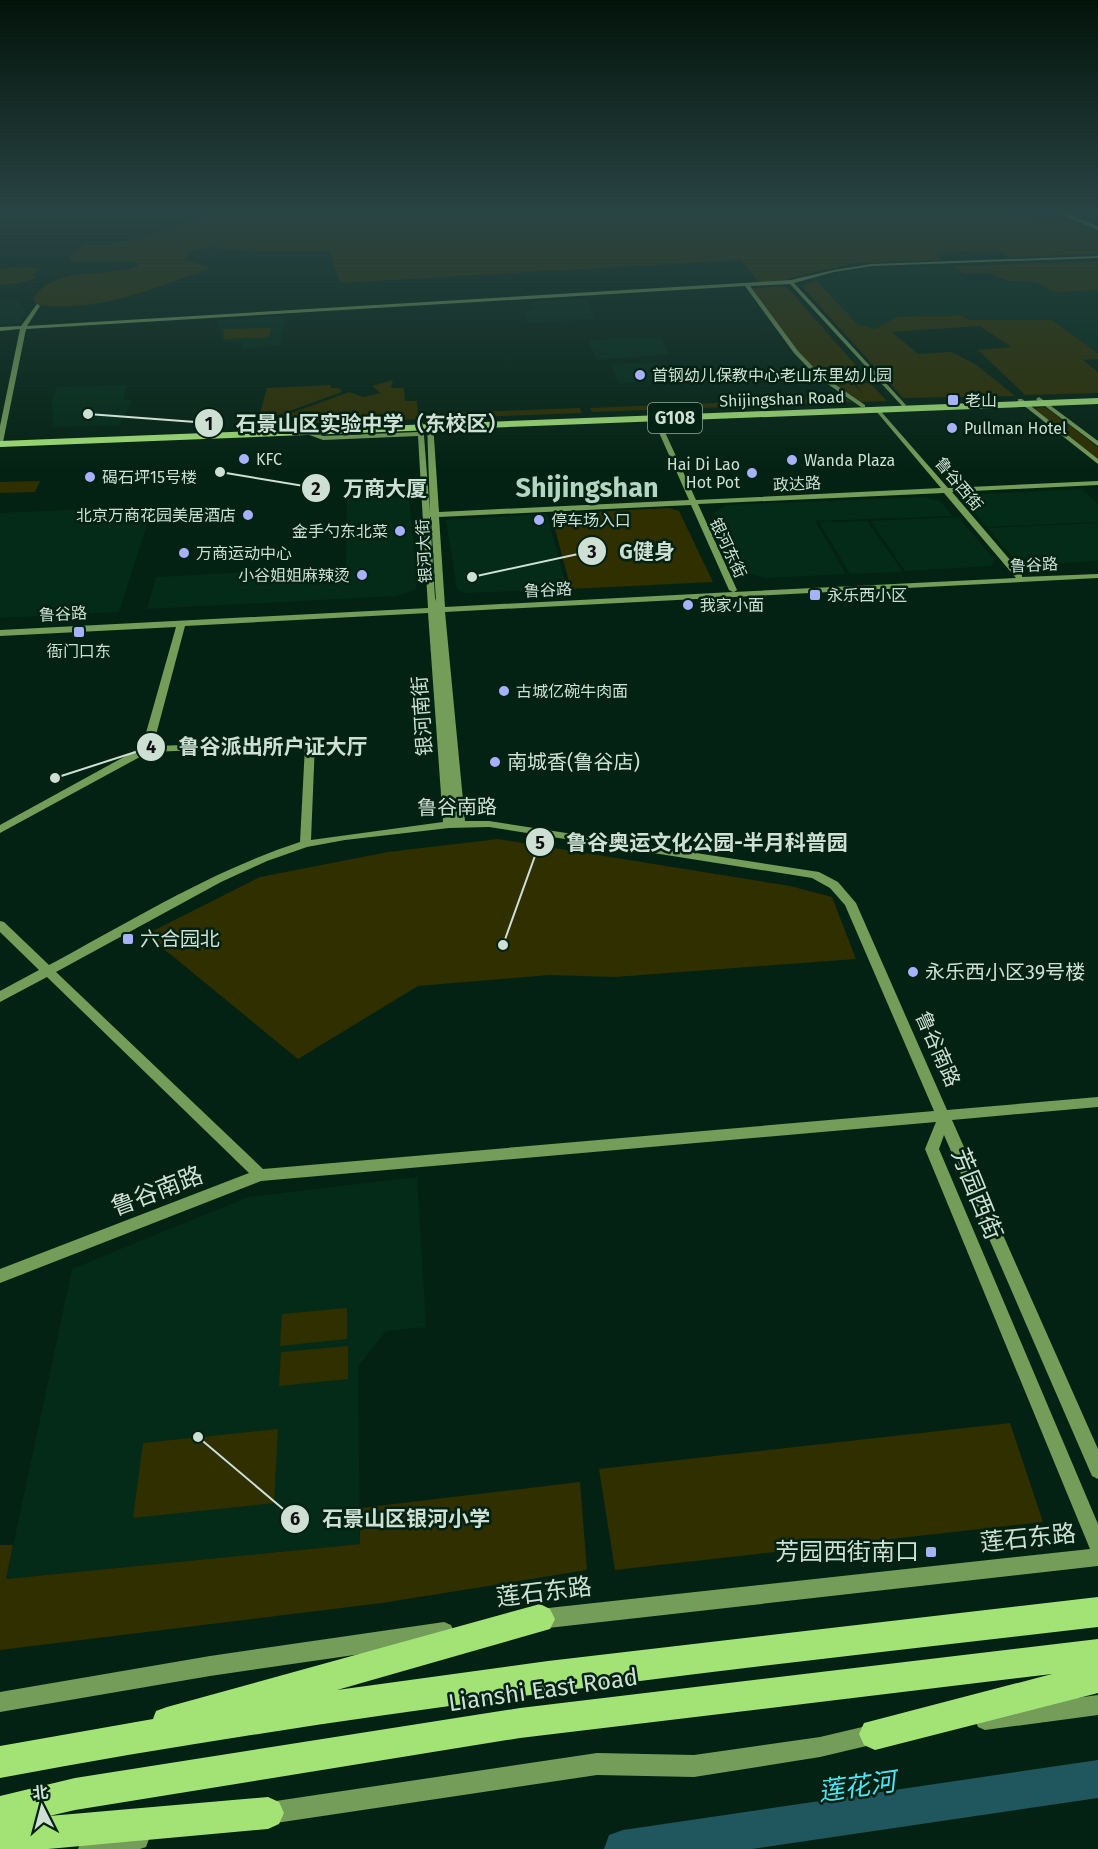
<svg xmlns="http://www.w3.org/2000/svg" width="1098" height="1849" viewBox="0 0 1098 1849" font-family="'Fira Sans','Noto Sans SC',sans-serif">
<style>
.built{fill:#032b18}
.green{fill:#2f2f00}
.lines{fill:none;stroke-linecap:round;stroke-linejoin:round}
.river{fill:#20565d;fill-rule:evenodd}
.secondary{fill:#749d59;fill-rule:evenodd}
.primary{fill:#8dc268;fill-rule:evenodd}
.highway{fill:#a3e376;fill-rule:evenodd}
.poi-dot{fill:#a7b1fc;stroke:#042213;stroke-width:2}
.labels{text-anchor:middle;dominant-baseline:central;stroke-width:5;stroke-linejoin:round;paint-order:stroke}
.far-poi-label{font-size:16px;fill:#cedfd4;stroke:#042213;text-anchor:start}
.far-street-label{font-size:16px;fill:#cedfd4;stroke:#042213}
.shield{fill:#042213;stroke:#91a69a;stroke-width:1.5}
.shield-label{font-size:18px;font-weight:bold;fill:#cedfd4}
.street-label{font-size:20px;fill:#cedfd4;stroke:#042213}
.poi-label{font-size:20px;fill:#cedfd4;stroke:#042213;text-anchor:start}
.near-street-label{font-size:24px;fill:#cedfd4;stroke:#042213}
.near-poi-label{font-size:24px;fill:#cedfd4;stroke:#042213;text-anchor:end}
.near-water-label{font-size:26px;font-style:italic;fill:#4fe5f5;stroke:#042213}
.far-town-label{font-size:27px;font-weight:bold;fill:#b4d6c0;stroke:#042213}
.leader{fill:none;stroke:#cedfd4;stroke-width:2}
.callout-dot{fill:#cedfd4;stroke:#042213;stroke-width:2}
.mark-label{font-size:18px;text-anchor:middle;font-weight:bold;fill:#111}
.callout-label{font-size:21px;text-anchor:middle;font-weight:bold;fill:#cedfd4;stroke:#042213;stroke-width:5;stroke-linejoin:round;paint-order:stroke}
</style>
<rect width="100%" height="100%" fill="#042213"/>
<g class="built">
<polygon points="952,266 967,280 1036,282 1055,292 1098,290 1098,353 1052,320 970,320 961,315 897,317 875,329 857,324 816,280 849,271 866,270 865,268"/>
<polygon points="587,299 595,319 528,323 523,311 534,310 530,302"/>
<polygon points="17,300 26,311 19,324 0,325 0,301"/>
<polygon points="285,316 281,345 242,349 242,342 223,342 216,320"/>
<polygon points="661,337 669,353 665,355 597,360 588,340"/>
<polygon points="657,363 668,379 619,384 610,365"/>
<polygon points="127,385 123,399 132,400 119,425 53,427 52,399 57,387"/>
<polygon points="1082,489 1098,504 1098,522 987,527 960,495"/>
<polygon points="409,496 417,583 415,590 396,596 147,609 156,577 346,567 347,498"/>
<polygon points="923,497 940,501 953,516 815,521 846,574 767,578 745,572 714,513 727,505"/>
<polygon points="153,506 119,612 0,618 0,513"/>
<polygon points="547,514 567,589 465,593 457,589 446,520"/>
<polygon points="958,517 994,559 992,566 905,571 871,521"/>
<polygon points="867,521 903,572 850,574 819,522"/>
<polygon points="1098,523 1098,561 1020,565 987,528"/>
<polygon points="417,1177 426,1327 386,1331 358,1366 360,1544 6,1579 72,1269 248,1197"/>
</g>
<g class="green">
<path d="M196,213H974L1065,220L1098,233V254L1010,257L1000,251L935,253L941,260L855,263L777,281L759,282L741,260L340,283L330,252H258L209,247L192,251L184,259L211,268C149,289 105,312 37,305L33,299C56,264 104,279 138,266L134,261H74L69,257L85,243C122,248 162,230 198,220L200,214Z"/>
<polygon points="1098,261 1098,290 1055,292 1036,282 1008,281 989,273 962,273 952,266"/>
<polygon points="33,267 38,270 33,274 36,278 16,284 0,285 0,269"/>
<polygon points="816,280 857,324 875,329 897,317 961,315 970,320 1052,320 1098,353 1098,359 1083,360 1098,372 1098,393 1025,395 978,350 1011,347 980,326 892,332 918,354 952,352 978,366 1015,396 903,398 804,289 804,285"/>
<polygon points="778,286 787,287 867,378 849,379 863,394 856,384 870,383 887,401 861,402 821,375 798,351 752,289"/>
<polygon points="271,328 269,337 224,339 223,329"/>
<polygon points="393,380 391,388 404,388 405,401 417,401 418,414 580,408 582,413 269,425 270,421 349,392 363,397 381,393 372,386"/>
<polygon points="331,385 331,388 339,388 342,392 278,415 259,416 267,388"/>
<polygon points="828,393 836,393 852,402 592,412 590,408 815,399"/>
<polygon points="1042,407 1048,409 1098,447 1098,459 1034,409"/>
<polygon points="40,481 35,492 0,493 0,482"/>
<polygon points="669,508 679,511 713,582 571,589 551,514"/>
<polygon points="498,839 790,886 832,897 856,959 615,977 549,975 418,986 298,1059 170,954 143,936 260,877 388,852"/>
<polygon points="347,1308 347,1339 280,1346 282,1314"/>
<polygon points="348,1346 348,1379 279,1386 281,1352"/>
<polygon points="1010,1423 1043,1522 615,1570 599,1469"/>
<polygon points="278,1429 274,1503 133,1518 143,1443"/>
<polygon points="580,1482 587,1570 382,1603 0,1650 0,1545 13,1545 6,1579 360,1544 360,1508"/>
</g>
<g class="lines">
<polygon class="river" points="1098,1760 1098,1798 752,1849 604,1849 609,1835 623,1830"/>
<g class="secondary">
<polygon points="1098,256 1098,258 872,266 834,272 794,283 905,404 906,405 903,407 790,284 750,286 798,351 820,374 865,405 865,407 861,407 816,376 794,353 745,286 26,329 3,442 0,444 0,426 20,329 0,331 0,327 21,326 37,304 40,306 27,326 791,280 834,270 872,264"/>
<polygon points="1039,397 1098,441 1098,446 1037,400 1036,399"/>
<polygon points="1018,399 1022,399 1098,459 1098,464 1018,401"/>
<path d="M878,408L948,488L1098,481V485L952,492L1022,574V577L1098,574V578L445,612L465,821H489L819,872L838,882L856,903L947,1110L1098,1097V1107L952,1120L1098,1449V1479L1092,1476L944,1135L939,1149L1098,1524V1566L539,1629L532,1626L529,1619L532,1612L539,1609L1090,1549L925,1149L936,1122L261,1181L0,1283V1269L249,1173L47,977L0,1002V991L39,970L0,932V921L4,922L49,965C131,921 211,871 300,842L305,746L149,752L0,833V825L142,747L176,627L0,636V630L428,608L418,436L323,440L304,433V431L324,436L418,432V424L423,423L430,513L427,423L430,421L433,423L439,512L689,500L653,419L656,417L659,419L696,500L941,488L876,411V409ZM944,493L1016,578L734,592L737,590L698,504ZM691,505L729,590L733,592L445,607L439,517ZM430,517H431L436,601L435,598ZM428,613L443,822L311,840L315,743L314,741L153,746L185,626ZM489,827L812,878L830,888L845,905L934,1111L263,1169L56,972L221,882L267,861L307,847L345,840L449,828Z"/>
<polygon points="444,1622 451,1625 454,1632 451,1639 444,1642 210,1676 0,1712 0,1692 210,1656"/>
<polygon points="1098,1695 1098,1715 985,1730 978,1727 975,1720 978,1713 985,1710"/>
<polygon points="875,1724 882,1727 885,1734 882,1741 875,1744 820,1757 694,1777 597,1775 269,1824 261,1821 258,1813 261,1805 269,1802 597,1753 694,1755 820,1737"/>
<polygon points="138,1828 146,1831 149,1839 146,1847 140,1849 78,1849 81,1841"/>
</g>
<polygon class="primary" points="1058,213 1065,213 1098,226 1098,230"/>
<g class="highway">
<polygon points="1098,398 1098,404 0,447 0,441"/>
<path d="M1098,1597V1627C731,1669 364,1710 0,1778V1746L153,1719L156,1711L167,1707L540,1604L550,1609L555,1619L550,1629L337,1690L548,1661Z"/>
<polygon points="1098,1639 1098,1693 875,1750 864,1745 859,1734 864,1723 1052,1674 520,1738 75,1810 49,1816 268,1797 279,1802 284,1813 279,1824 268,1829 48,1849 0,1849 0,1796 75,1778 520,1708"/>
</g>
</g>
<linearGradient id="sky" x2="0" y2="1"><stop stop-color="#02130a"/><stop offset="0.45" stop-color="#294444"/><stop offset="1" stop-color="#294444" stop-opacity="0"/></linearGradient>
<rect width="1098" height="471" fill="url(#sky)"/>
<g class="poi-dot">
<circle cx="640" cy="375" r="6"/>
<rect x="947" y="394" width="12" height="12" rx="3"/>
<circle cx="952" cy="428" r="6"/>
<circle cx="244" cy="459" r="6"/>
<circle cx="792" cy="460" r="6"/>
<circle cx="752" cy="473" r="6"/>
<circle cx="90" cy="477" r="6"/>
<circle cx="248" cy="515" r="6"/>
<circle cx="539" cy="520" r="6"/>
<circle cx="400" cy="531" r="6"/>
<circle cx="184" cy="553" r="6"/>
<circle cx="362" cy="575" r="6"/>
<rect x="809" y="589" width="12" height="12" rx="3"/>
<circle cx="688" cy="605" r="6"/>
<rect x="73" y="626" width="12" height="12" rx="3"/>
<circle cx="504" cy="691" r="6"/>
<circle cx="495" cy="762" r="6"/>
<rect x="122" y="933" width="12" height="12" rx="3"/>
<circle cx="913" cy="972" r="6"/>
<rect x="925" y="1546" width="12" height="12" rx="3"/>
</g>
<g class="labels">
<g class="far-poi-label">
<text x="652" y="375">首钢幼儿保教中心老山东里幼儿园</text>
<text x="965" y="400">老山</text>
<text x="964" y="428">Pullman Hotel</text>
<text x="256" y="459">KFC</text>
<text x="804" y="460">Wanda Plaza</text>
<text x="740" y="464" text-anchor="end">Hai Di Lao<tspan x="740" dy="18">Hot Pot</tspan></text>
<text x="102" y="477">碣石坪15号楼</text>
<text x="236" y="515" text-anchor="end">北京万商花园美居酒店</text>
<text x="551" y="520">停车场入口</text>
<text x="388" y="531" text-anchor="end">金手勺东北菜</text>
<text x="196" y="553">万商运动中心</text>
<text x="350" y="575" text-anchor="end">小谷姐姐麻辣烫</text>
<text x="827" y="595">永乐西小区</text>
<text x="700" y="605">我家小面</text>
<text x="79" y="651" text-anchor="middle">衙门口东</text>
<text x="516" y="691">古城亿碗牛肉面</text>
</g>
<g class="far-street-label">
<text transform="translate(782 399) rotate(-2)">Shijingshan Road</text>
<text transform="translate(797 484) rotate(-3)">政达路</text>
<text transform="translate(959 484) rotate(50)">鲁谷西街</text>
<text transform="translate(728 548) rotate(65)">银河东街</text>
<text transform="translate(424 551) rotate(-93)">银河大街</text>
<text transform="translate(1034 565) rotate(-3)">鲁谷路</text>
<text transform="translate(548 590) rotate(-3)">鲁谷路</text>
<text transform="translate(63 614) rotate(-3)">鲁谷路</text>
</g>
<rect class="shield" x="648" y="403" width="54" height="30" rx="4.5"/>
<g class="shield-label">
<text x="675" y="418">G108</text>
</g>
<g class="street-label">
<text transform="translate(422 716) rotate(-94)">银河南街</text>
<text transform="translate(457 807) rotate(-1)">鲁谷南路</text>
<text transform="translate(938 1049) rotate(66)">鲁谷南路</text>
</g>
<g class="poi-label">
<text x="507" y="762">南城香(鲁谷店)</text>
<text x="140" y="939">六合园北</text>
<text x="925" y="972">永乐西小区39号楼</text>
</g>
<g class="near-street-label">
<text transform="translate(157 1191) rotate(-21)">鲁谷南路</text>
<text transform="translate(977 1194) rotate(68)">芳园西街</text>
<text transform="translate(1028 1538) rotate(-6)">莲石东路</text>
<text transform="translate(544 1592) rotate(-7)">莲石东路</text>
<text transform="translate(543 1690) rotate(-8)">Lianshi East Road</text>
</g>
<g class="near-poi-label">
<text x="919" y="1552">芳园西街南口</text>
</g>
<g class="near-water-label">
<text transform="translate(857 1787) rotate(-8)">莲花河</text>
</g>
<g class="far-town-label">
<text x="587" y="488">Shijingshan</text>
</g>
</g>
<path class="leader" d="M88 414L209 423M220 472L316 488M472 577L592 551M55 778L151 747M503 945L540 842M198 1437L295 1519"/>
<g class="callout-dot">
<circle cx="88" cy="414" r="6"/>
<circle cx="220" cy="472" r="6"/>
<circle cx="472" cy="577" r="6"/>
<circle cx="55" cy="778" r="6"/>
<circle cx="503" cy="945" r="6"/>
<circle cx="198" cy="1437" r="6"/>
<circle cx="209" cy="423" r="15"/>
<circle cx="316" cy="488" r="15"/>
<circle cx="592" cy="551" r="15"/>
<circle cx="151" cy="747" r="15"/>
<circle cx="540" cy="842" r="15"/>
<circle cx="295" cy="1519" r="15"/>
</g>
<g class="mark-label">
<text x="209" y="430">1</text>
<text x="316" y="495">2</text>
<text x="592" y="558">3</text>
<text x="151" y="753">4</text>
<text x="540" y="849">5</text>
<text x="295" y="1525">6</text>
</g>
<g class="callout-label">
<text x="372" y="431">石景山区实验中学（东校区）</text>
<text x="385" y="496">万商大厦</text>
<text x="647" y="559">G健身</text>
<text x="273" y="754">鲁谷派出所户证大厅</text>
<text x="707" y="850">鲁谷奥运文化公园-半月科普园</text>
<text x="406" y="1526">石景山区银河小学</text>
</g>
<g transform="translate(42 1807) rotate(354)" stroke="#042213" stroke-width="4.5" paint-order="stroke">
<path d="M0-4.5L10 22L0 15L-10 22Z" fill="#cedfd4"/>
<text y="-9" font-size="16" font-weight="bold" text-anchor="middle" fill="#cedfd4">北</text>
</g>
</svg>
